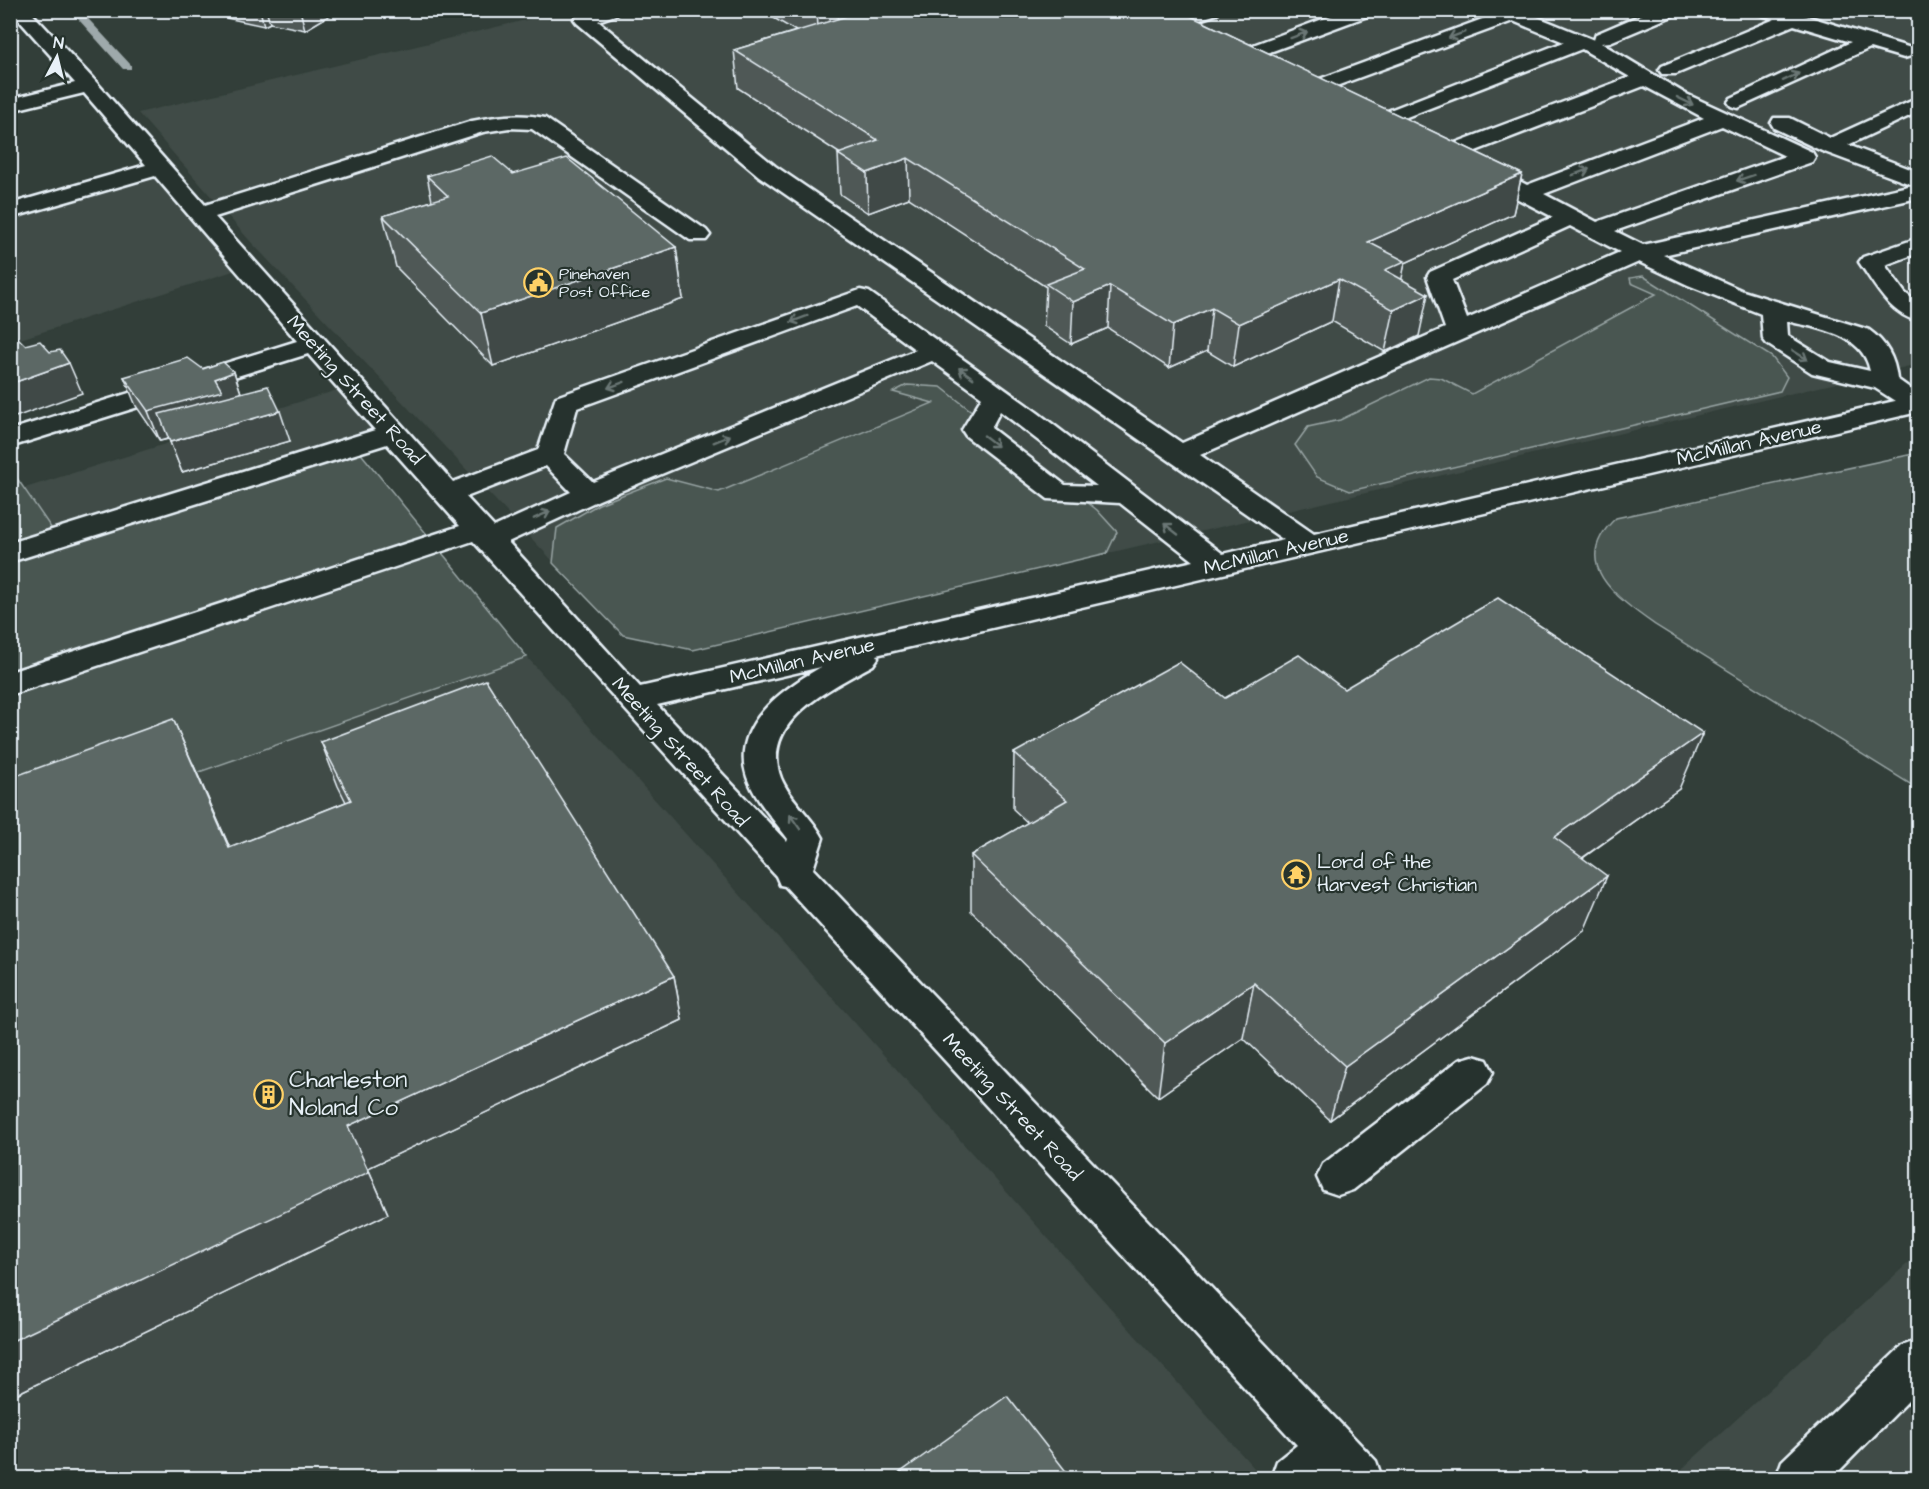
<svg xmlns="http://www.w3.org/2000/svg" width="1929" height="1489" viewBox="0 0 1929 1489" font-family="'Architects Daughter',sans-serif">
<style>
.built{fill:#3f4b46}
.green{fill:#495651;stroke:#98a4a4;stroke-width:1.5}
.lines{fill:none;stroke-linecap:round;stroke-linejoin:round}
.stream{fill:#9ea9ab;fill-rule:evenodd}
.minor-casing{stroke:#e8f1f8;stroke-width:5}
.minor{fill:#26332d;fill-rule:evenodd}
.wall{fill:#4f5957;stroke:#e8f1f8;stroke-width:1.5}
.shaded-wall{fill:#404947;stroke:#e8f1f8;stroke-width:1.5}
.building{fill:#5c6865;stroke:#e8f1f8;stroke-width:1.5}
.oneway{stroke:#6a7674}
.labels{text-anchor:middle;dominant-baseline:central;stroke-width:4.5;stroke-linejoin:round;paint-order:stroke}
.far-poi-label{font-size:16px;fill:#e8f1f8;stroke:#26332d;text-anchor:start}
.street-label{font-size:20px;fill:#e8f1f8;stroke:#26332d}
.poi-label{font-size:20px;fill:#e8f1f8;stroke:#26332d;text-anchor:start}
.near-poi-label{font-size:24px;fill:#e8f1f8;stroke:#26332d;text-anchor:start}
</style>
<rect width="100%" height="100%" fill="#323e39"/>
<filter id="ink" filterUnits="userSpaceOnUse"><feTurbulence type="fractalNoise" baseFrequency=".0167" numOctaves="2"/><feDisplacementMap in="SourceGraphic" scale="12" xChannelSelector="R" yChannelSelector="G"/><feConvolveMatrix kernelMatrix="1 2 1 2 8 2 1 2 1" color-interpolation-filters="sRGB"/></filter>
<g filter="url(#ink)">
<g class="built">
<polygon points="563,11 1888,11 1918,19 1918,364 693,650 623,635 250,241 138,113"/>
<polygon points="160,168 246,267 11,342 11,211"/>
<polygon points="350,386 393,433 58,538 25,488"/>
<polygon points="527,657 1263,1478 11,1478 11,831 193,764"/>
<polygon points="1918,1254 1918,1478 1672,1478"/>
</g>
<g class="green">
<polygon points="1643,276 1772,357 1787,377 1780,391 1350,491 1317,477 1295,445 1308,427 1340,420 1429,377 1441,378 1472,394 1656,294 1631,283 1630,278"/>
<polygon points="907,385 941,387 1097,510 1117,532 1107,553 693,650 623,635 553,563 557,528 599,504 666,478 719,492 933,403 893,392"/>
<polygon points="354,445 527,657 11,838 10,468 58,538"/>
<path d="M1918,453V789L1655,625C1617,598 1567,563 1616,518Z"/>
</g>
<g class="lines">
<polygon class="stream" points="70,10 80,10 131,65 131,69 123,69"/>
<defs>
<g id="minor">
<path d="M10,10H29L96,82L205,205L472,121C495,116 522,113 545,118L706,230L710,235L706,240H690L532,129L509,128L483,132L215,217L453,482L538,450L556,397L860,290L869,292L1038,413L1223,554L1284,540L759,176L577,23L574,19C584,7 606,10 620,10L618,14L598,21L775,166L1182,443L1445,328L1427,277L1430,272L1553,217L1470,174L1467,169L1470,164H1486L1527,185L1704,118L1644,86L1455,159H1439L1436,154L1439,149L1630,77L1582,49L1386,125H1372L1368,121L1372,117L1564,42L1513,21L1320,92H1306L1303,88L1306,84L1496,14L1493,10H1520L1594,40L1596,34L1652,10H1679L1677,14L1610,42L1601,43L1684,93L1812,152L1815,157L1812,162L1615,231L1643,245L1913,185L1822,151L1774,128L1771,123L1774,118H1790L1830,138L1918,98V112L1848,145L1918,172V198L1663,255L1743,291L1869,330C1886,342 1895,359 1897,379L1911,389L1914,397L1918,396V412L876,655L878,658L873,665C833,688 759,720 781,778C790,800 812,817 823,838L813,869L1376,1461L1382,1478H1271L1277,1461L1297,1445L785,886L780,885L776,876L473,541L10,695V672L460,526L387,444L10,562V543L375,430L308,354L10,447V430L297,341L155,176L10,218V204L146,165L84,93L10,111V99L75,83ZM1722,126L1785,156L1597,222L1544,194ZM1570,226L1620,252L1467,319L1452,280ZM1639,262L1688,285L1761,314L1763,339L1767,344L1812,373L1875,388L1895,401L1314,534L1200,455ZM857,306L916,350L593,482L564,454L577,408ZM1787,321C1819,329 1863,333 1870,371L1830,362L1788,336ZM932,361L982,397L962,430L966,436L1048,499L1120,503L1194,561L640,687L508,542L599,500ZM1000,411L1097,486L1065,485L991,428ZM546,466L571,492L494,527L466,497ZM821,667C782,689 730,726 747,777C755,800 774,820 788,839L787,842L657,705Z"/>
<polygon points="1190,10 1219,10 1217,14 1177,27 1167,21 1170,17"/>
<polygon points="1347,10 1375,10 1373,14 1251,59 1237,59 1234,55 1237,51"/>
<polygon points="1756,10 1787,10 1911,48 1914,52 1911,56 1904,58 1870,48 1738,108 1731,106 1728,102 1731,98 1851,42 1794,25 1676,74 1662,74 1659,70 1662,66 1775,19 1758,14"/>
<path d="M1918,238V253L1885,265L1905,293L1918,303V321C1889,314 1875,285 1859,262L1863,257Z"/>
<polygon points="1473,1056 1487,1060 1493,1072 1487,1084 1353,1190 1338,1195 1323,1190 1317,1177 1323,1164 1459,1060"/>
<polygon points="1918,1340 1918,1391 1832,1478 1776,1478 1782,1461 1902,1346"/>
</g>
</defs>
<use href="#minor" class="minor-casing"/>
<use href="#minor" class="minor"/>
</g>
<g class="wall">
<polygon points="225,10 331,10 332,14 305,30 270,23 264,26 227,18"/>
<polygon points="767,10 1178,10 1522,174 1513,214 1405,263 1401,279 1419,336 1385,352 1332,321 1233,367 1207,351 1169,368 1108,328 1071,344 1044,326 1046,287 909,198 868,213 840,194 838,154 839,153 738,88 734,50 796,31 767,14"/>
<polygon points="513,174 676,247 683,299 493,366 396,267 383,216 432,201 427,176"/>
<polygon points="203,369 234,372 241,393 290,441 182,472 169,439 160,441 136,406 124,377"/>
<polygon points="1344,689 1679,789 1583,858 1584,931 1330,1120 1243,1038 1158,1097 971,911 971,855 1028,823 1013,809 1014,753 1225,698"/>
<polygon points="321,742 674,976 682,1020 368,1168 388,1214 10,1397 193,764 230,848 346,802 338,786"/>
</g>
<g class="shaded-wall">
<polygon points="260,10 266,10 270,23 264,26"/>
<polygon points="300,10 331,10 332,14 305,30"/>
<polygon points="360,10 398,10 362,15"/>
<polygon points="817,10 837,10 839,39 819,45"/>
<polygon points="908,158 909,198 868,213 867,173"/>
<polygon points="1522,174 1513,214 1405,263 1397,303 1368,242"/>
<polygon points="676,247 683,299 493,366 481,313"/>
<polygon points="1339,279 1332,321 1233,367 1239,324"/>
<polygon points="1110,286 1108,328 1071,344 1073,302"/>
<polygon points="1428,294 1419,336 1385,352 1394,310"/>
<polygon points="1212,308 1207,351 1169,368 1173,325"/>
<polygon points="69,363 82,393 10,419 10,384"/>
<polygon points="234,372 244,402 233,420 160,441 148,411 215,379"/>
<polygon points="280,411 290,441 182,472 170,442"/>
<polygon points="173,719 193,764 249,892 229,848"/>
<polygon points="1703,733 1679,789 1534,892 1554,837"/>
<polygon points="1607,876 1584,931 1330,1120 1345,1066"/>
<polygon points="674,976 682,1020 368,1168 388,1214 10,1397 10,1342 348,1126"/>
<polygon points="1254,983 1243,1038 1158,1097 1165,1043"/>
</g>
<g class="building">
<polygon points="853,10 1178,10 1522,174 1368,242 1405,261 1385,270 1428,294 1394,310 1339,279 1239,324 1212,308 1173,325 1110,286 1073,302 1046,284 1085,269 908,158 867,173 838,154 878,140 734,50 857,13"/>
<polygon points="492,156 513,174 567,158 676,247 481,313 383,216 448,196 427,176"/>
<polygon points="15,335 25,345 40,341 50,352 60,350 69,363 10,384 10,337"/>
<polygon points="188,358 203,369 223,362 234,372 215,379 222,391 148,411 124,377"/>
<polygon points="268,386 280,411 170,442 159,414"/>
<polygon points="1498,598 1703,733 1554,837 1607,876 1345,1066 1254,983 1165,1043 971,855 1067,800 1014,753 1179,662 1225,698 1299,655 1344,689"/>
<polygon points="486,680 674,976 348,1126 369,1172 10,1342 10,778 173,719 229,848 351,800 321,742"/>
<polygon points="1007,1396 1072,1479 891,1479"/>
</g>
<defs><path id="oneway-shaft" d="M-6 0H5M1.5-3L5.5 0L1.5 3" fill="none" stroke-width="1.6" stroke-linecap="round" stroke-linejoin="round" transform="scale(1.5)"/></defs>
<g class="oneway">
<use href="#oneway-shaft" transform="translate(1299 35) rotate(-20)"/>
<use href="#oneway-shaft" transform="translate(1457 35) rotate(160)"/>
<use href="#oneway-shaft" transform="translate(1791 77) rotate(-25)"/>
<use href="#oneway-shaft" transform="translate(1685 101) rotate(26)"/>
<use href="#oneway-shaft" transform="translate(1581 172) rotate(-21)"/>
<use href="#oneway-shaft" transform="translate(1745 178) rotate(161)"/>
<use href="#oneway-shaft" transform="translate(799 319) rotate(160)"/>
<use href="#oneway-shaft" transform="translate(1800 355) rotate(32)"/>
<use href="#oneway-shaft" transform="translate(966 373) rotate(-144)"/>
<use href="#oneway-shaft" transform="translate(616 385) rotate(160)"/>
<use href="#oneway-shaft" transform="translate(722 439) rotate(-22)"/>
<use href="#oneway-shaft" transform="translate(991 441) rotate(38)"/>
<use href="#oneway-shaft" transform="translate(542 515) rotate(-24)"/>
<use href="#oneway-shaft" transform="translate(1171 529) rotate(-142)"/>
<use href="#oneway-shaft" transform="translate(795 822) rotate(-125)"/>
</g>
</g>
<defs>
<symbol id="civic-ring" viewBox="-11 -11 22 22"><circle r="9.5" fill="#26332d" stroke="#ffd166" stroke-width="1.5"/><path d="M-.6-6.5H3V-4.5H.6V-3L4-1V1h2V6H-6V1h2V-1L-.6-3ZM-1.2 2.5V6h2.4V2.5Z" fill="#ffd166"/></symbol>
<symbol id="temple-ring" viewBox="-11 -11 22 22"><circle r="9.5" fill="#26332d" stroke="#ffd166" stroke-width="1.5"/><path d="M0-6L5-2H3V0L6.5 2.5H4V6H1.5V3h-3V6H-4V2.5H-6.5L-3 0V-2H-5Z" fill="#ffd166"/></symbol>
<symbol id="building-ring" viewBox="-11 -11 22 22"><circle r="9.5" fill="#26332d" stroke="#ffd166" stroke-width="1.5"/><path d="M-4-6H4V6H1V3H-1V6H-4ZM-2.5-4.3h1.7v1.8h-1.7ZM.8-4.3h1.7v1.8H.8ZM-2.5-1h1.7V.8h-1.7ZM.8-1h1.7V.8H.8Z" fill="#ffd166"/></symbol>
</defs>
<g fill-rule="evenodd">
<use href="#civic-ring" x="522" y="266" width="33" height="33"/>
<use href="#temple-ring" x="1280" y="858" width="33" height="33"/>
<use href="#building-ring" x="252" y="1078" width="33" height="33"/>
</g>
<g class="labels">
<g class="far-poi-label">
<text x="559" y="274">Pinehaven<tspan x="559" dy="18">Post Office</tspan></text>
</g>
<g class="street-label">
<text transform="translate(355 390) rotate(48)">Meeting Street Road</text>
<text transform="translate(1749 443) rotate(-13)">McMillan Avenue</text>
<text transform="translate(1276 552) rotate(-13)">McMillan Avenue</text>
<text transform="translate(802 661) rotate(-13)">McMillan Avenue</text>
<text transform="translate(680 752) rotate(48)">Meeting Street Road</text>
<text transform="translate(1012 1107) rotate(47)">Meeting Street Road</text>
</g>
<g class="poi-label">
<text x="1317" y="862">Lord of the<tspan x="1317" dy="23">Harvest Christian</tspan></text>
</g>
<g class="near-poi-label">
<text x="289" y="1080">Charleston<tspan x="289" dy="28">Noland Co</tspan></text>
</g>
</g>
<rect width="1929" height="1489" fill="none" stroke="#26332d" stroke-width="36"/>
<rect x="18" y="18" width="1893" height="1453" fill="none" stroke="#e8f1f8" stroke-width="2" filter="url(#ink)"/>
<g transform="translate(57 57) rotate(7)" stroke="#26332d" stroke-width="4.5" paint-order="stroke">
<path d="M0-4.5L10 22L0 15L-10 22Z" fill="#e8f1f8"/>
<text y="-9" font-size="16" font-weight="bold" text-anchor="middle" fill="#e8f1f8">N</text>
</g>
</svg>
